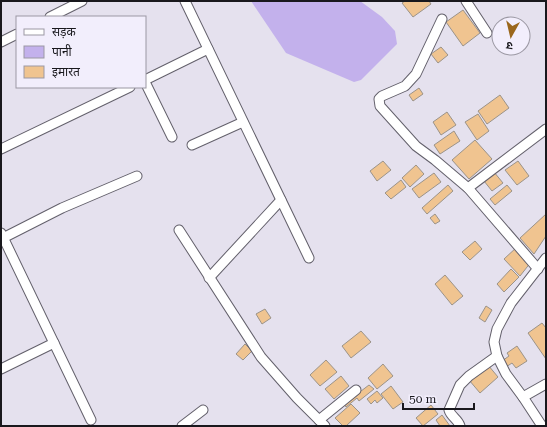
<svg xmlns="http://www.w3.org/2000/svg" width="547" height="427" viewBox="0 0 547 427" font-family="'Roboto Serif','Noto Sans Devanagari',serif">
<style>
.water{fill:#c3b1ec}
.building{fill:#f0c490;stroke:#9b9389}
.lines{fill:none;stroke-linecap:round;stroke-linejoin:round}
.minor-casing{stroke:#63606b;stroke-width:11}
.minor{stroke:#fff;stroke-width:9}
</style>
<rect width="100%" height="100%" fill="#e5e1ee"/>
<polygon class="water" points="251,1 360,1 382,17 395,31 397,44 361,80 354,82 286,53"/>
<g class="building">
<polygon points="405,1 429,1 431,4 413,17 402,3"/>
<polygon points="463,10 480,33 463,46 446,22"/>
<polygon points="441,47 448,55 438,63 431,54"/>
<polygon points="419,88 423,94 413,101 409,95"/>
<polygon points="500,95 509,108 487,124 478,111"/>
<polygon points="447,112 456,125 441,135 433,122"/>
<polygon points="478,114 489,131 477,140 465,122"/>
<polygon points="454,131 460,141 440,154 434,145"/>
<polygon points="475,140 492,159 469,179 452,160"/>
<polygon points="383,161 391,170 377,181 370,171"/>
<polygon points="518,161 529,176 517,185 505,170"/>
<polygon points="416,165 424,174 410,187 402,178"/>
<polygon points="494,172 503,183 492,191 484,181"/>
<polygon points="434,173 441,182 419,198 412,189"/>
<polygon points="401,180 406,187 391,199 385,193"/>
<polygon points="448,185 453,191 427,214 422,208"/>
<polygon points="507,185 512,191 495,205 490,199"/>
<polygon points="435,214 440,221 435,224 430,218"/>
<polygon points="546,214 546,236 534,254 520,238"/>
<polygon points="475,241 482,249 470,260 462,252"/>
<polygon points="517,247 531,262 520,276 504,259"/>
<polygon points="511,269 519,277 504,292 497,284"/>
<polygon points="445,275 463,296 452,305 435,284"/>
<polygon points="486,306 492,310 485,322 479,318"/>
<polygon points="265,309 271,318 262,324 256,314"/>
<polygon points="542,323 546,328 546,359 528,333"/>
<polygon points="361,331 371,342 351,358 342,346"/>
<polygon points="245,344 252,351 243,360 236,354"/>
<polygon points="517,346 527,361 516,368 512,363 506,367 502,361 509,356 507,353"/>
<polygon points="326,360 337,372 320,386 310,375"/>
<polygon points="383,364 393,376 377,389 368,378"/>
<polygon points="488,365 498,377 480,393 469,380"/>
<polygon points="341,376 349,386 334,399 325,389"/>
<polygon points="369,385 374,389 359,401 357,398 346,407 344,404"/>
<polygon points="391,386 403,402 393,409 381,394"/>
<polygon points="377,391 383,398 377,403 375,400 371,404 367,399"/>
<polygon points="351,404 360,413 346,426 343,426 335,418"/>
<polygon points="431,405 438,414 423,426 416,418"/>
<polygon points="442,415 450,426 440,426 436,420"/>
</g>
<g class="lines">
<defs>
<g id="minor">
<polyline points="185,1 309,258"/>
<polyline points="466,1 487,33"/>
<polyline points="50,17 82,1"/>
<polyline points="442,19 416,74 405,86 382,96 379,99 380,106 416,146 435,160 468,188 538,269"/>
<polyline points="1,42 17,34"/>
<polyline points="145,80 208,49"/>
<polyline points="145,82 172,137"/>
<polyline points="192,145 243,122"/>
<polyline points="1,149 130,87"/>
<polyline points="468,188 546,129"/>
<polyline points="179,230 261,357 297,398 325,426"/>
<polyline points="1,233 91,420"/>
<polyline points="1,239 62,208 137,176"/>
<polyline points="209,278 281,200"/>
<polyline points="1,369 54,343"/>
<polyline points="523,397 546,384"/>
<polyline points="319,420 356,390"/>
<polyline points="182,426 203,410"/>
<path d="M460,426C458,419 451,417 449,410L460,385L469,376L497,356"/>
<polyline points="542,426 523,397 506,374 497,356 494,342 497,329 511,303 546,258"/>
</g>
</defs>
<use href="#minor" class="minor-casing"/>
<use href="#minor" class="minor"/>
</g>
<rect width="547" height="427" fill="none" stroke="#19181d" stroke-width="4"/>
<rect x="16" y="16" width="130" height="72" fill="#f2eefc" stroke="#9b98a3"/>
<rect x="24" y="29" width="20" height="6" fill="#ffffff" stroke="#9b98a3"/>
<text x="52" y="36" font-size="12" fill="#19181d">सड़क</text>
<rect x="24" y="46" width="20" height="12" fill="#c3b1ec" stroke="#9b98a3"/>
<text x="52" y="56" font-size="12" fill="#19181d">पानी</text>
<rect x="24" y="66" width="20" height="12" fill="#f0c490" stroke="#9b98a3"/>
<text x="52" y="76" font-size="12" fill="#19181d">इमारत</text>
<g transform="translate(511 36) rotate(188)"><circle r="19" fill="#f2eefc" stroke="#9b98a3"/>
<path d="M0-3L7 15L0 10L-7 15Z" fill="#9b671d"/>
<text y="-6" font-size="11" font-weight="bold" text-anchor="middle" fill="#19181d">उ</text>
</g>
<path d="M403 403v6h71v-6" fill="none" stroke="#19181d" stroke-width="2"/>
<text x="409" y="403" font-size="12" fill="#19181d" stroke="#f2eefc" stroke-width="3" paint-order="stroke">50 m</text>
</svg>
